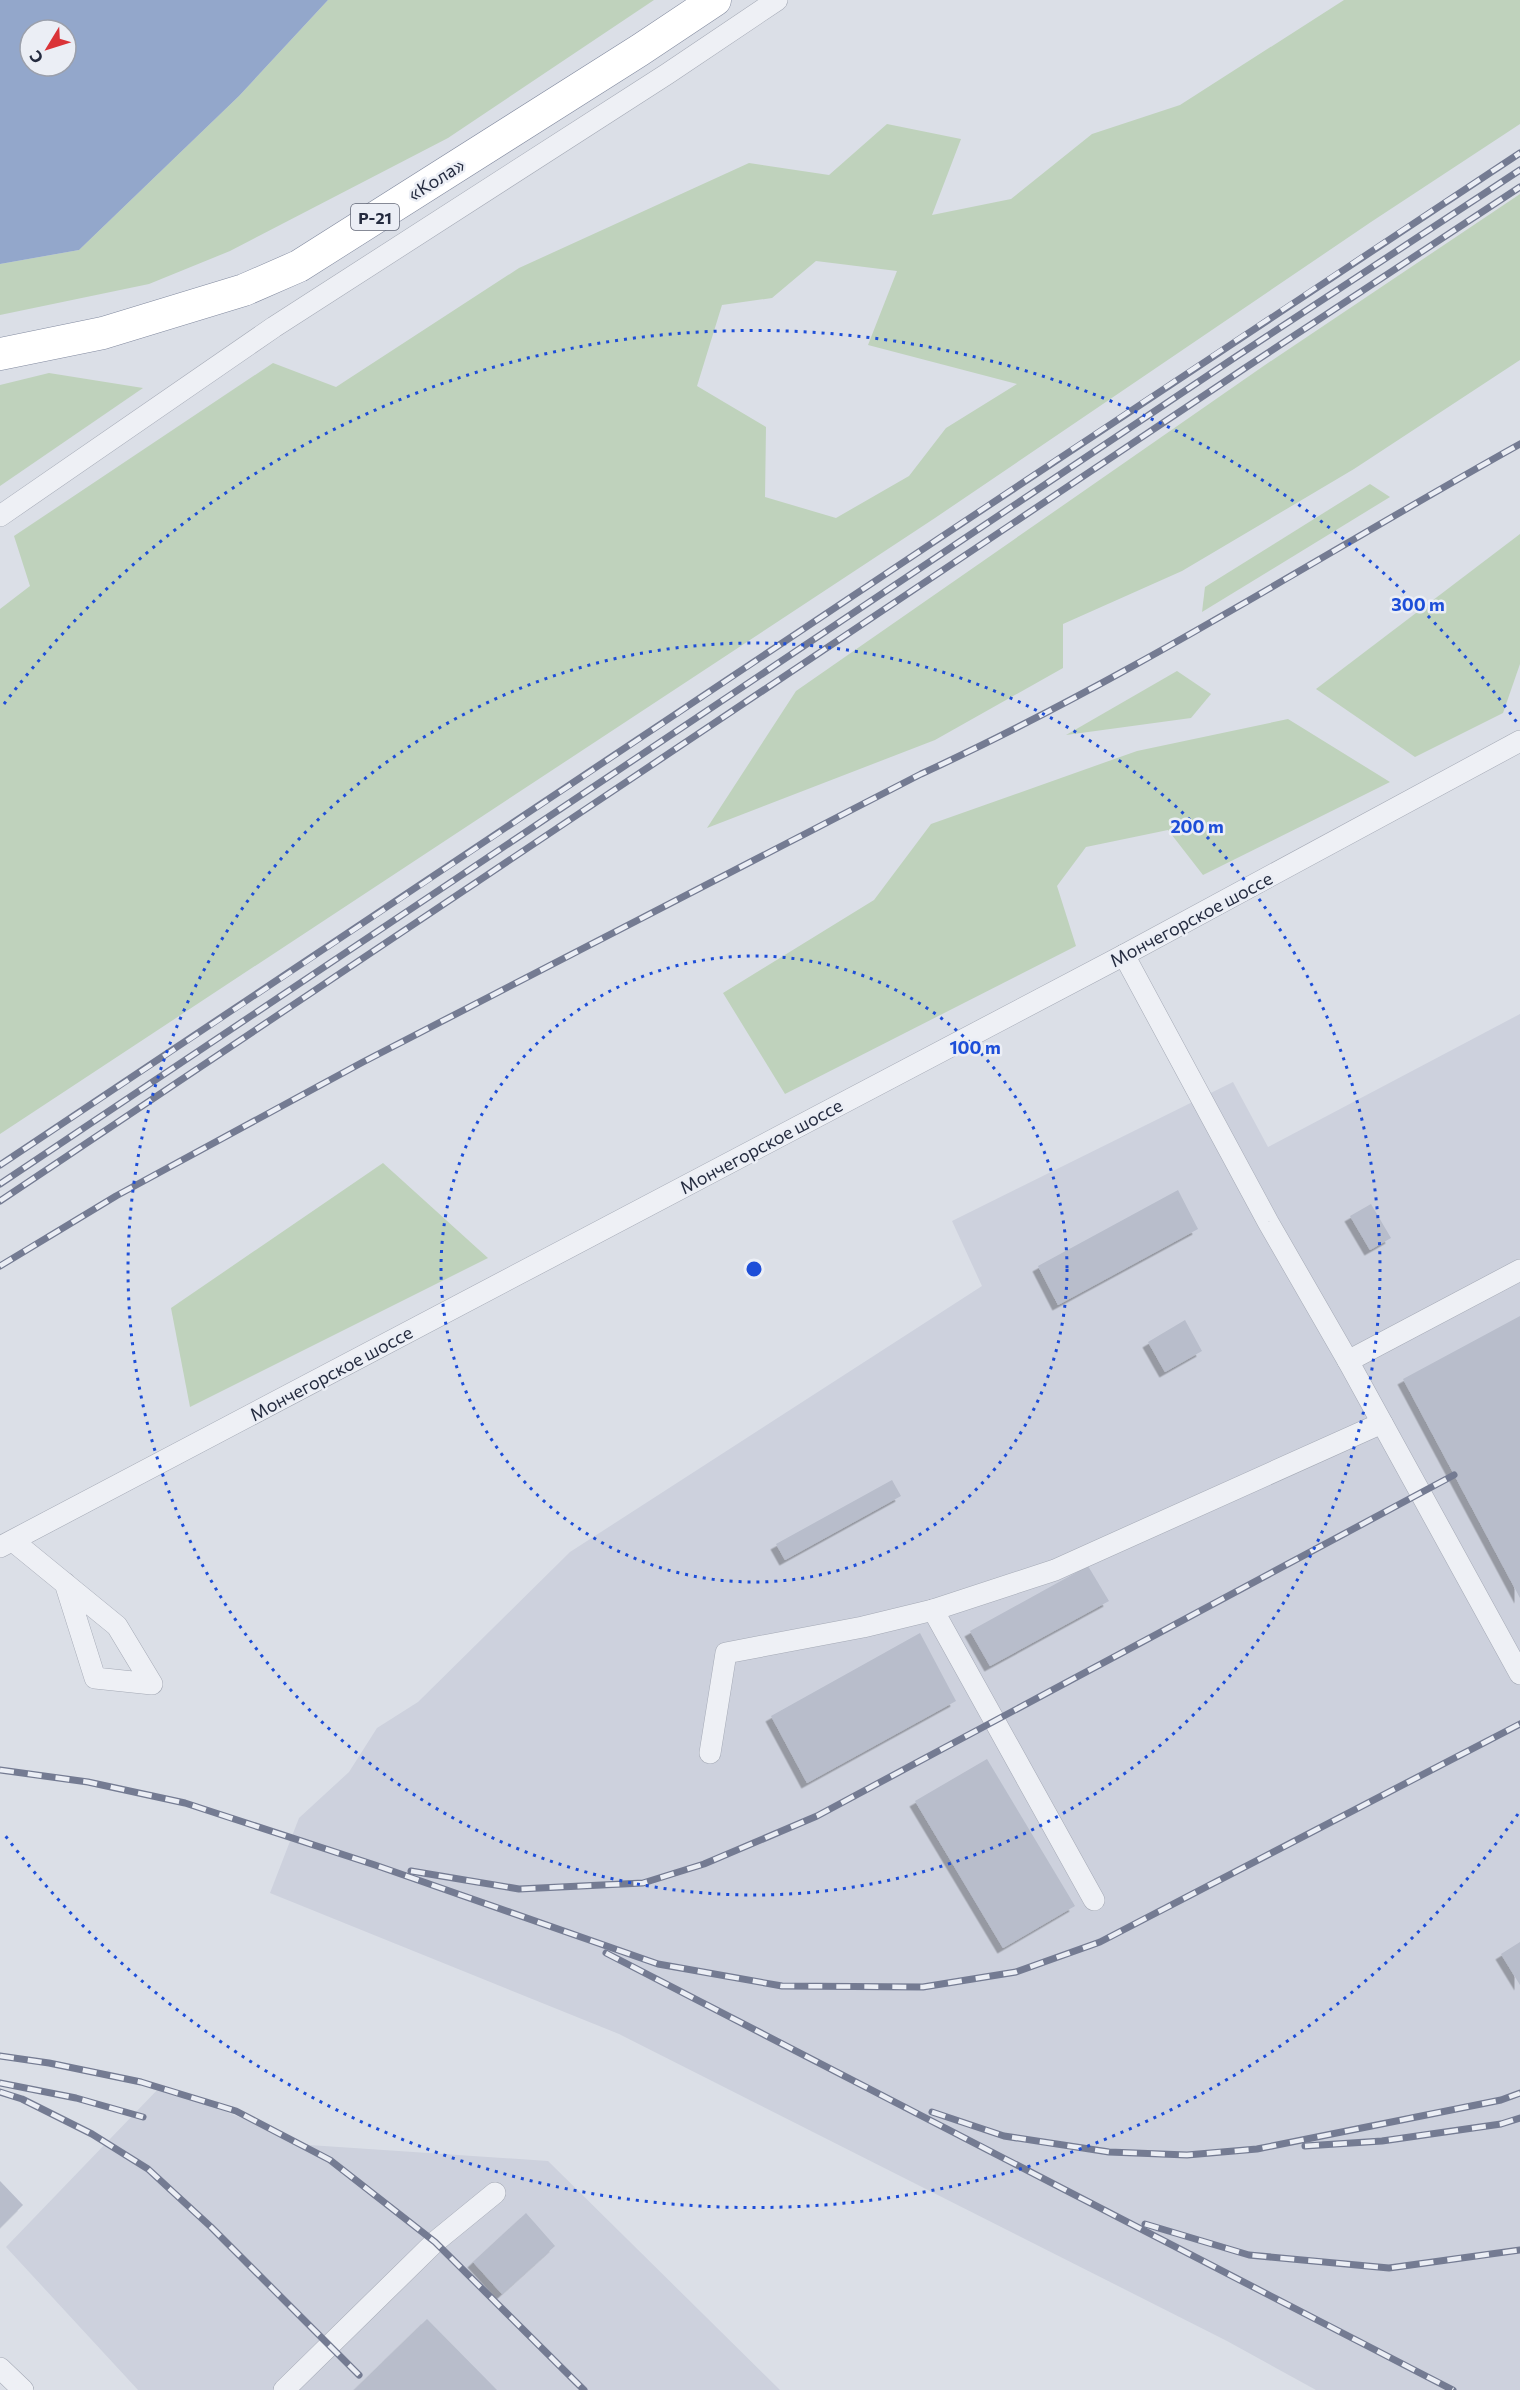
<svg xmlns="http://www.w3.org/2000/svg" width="1520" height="2390" viewBox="0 0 1520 2390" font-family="Commissioner,sans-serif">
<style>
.built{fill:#cdd1dd}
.green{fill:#bfd2bc;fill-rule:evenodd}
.water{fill:#93a7cb;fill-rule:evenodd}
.building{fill:#b8bdcb;filter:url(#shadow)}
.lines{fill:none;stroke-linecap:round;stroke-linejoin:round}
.minor-casing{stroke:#a4a9b5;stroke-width:22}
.highway-casing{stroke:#828a9f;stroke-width:33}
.minor{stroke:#eef0f5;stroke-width:21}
.highway{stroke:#fff;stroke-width:32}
.rail-casing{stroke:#747b92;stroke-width:7}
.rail{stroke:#ebeef5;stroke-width:4.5;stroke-dasharray:14;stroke-linecap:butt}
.ring{fill:none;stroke:#1d4ed8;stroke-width:3;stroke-dasharray:3 6}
.labels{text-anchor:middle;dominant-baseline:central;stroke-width:5;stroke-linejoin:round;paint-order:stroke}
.shield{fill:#ebeef5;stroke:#606676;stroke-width:1.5}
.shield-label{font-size:16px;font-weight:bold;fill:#242b3f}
.street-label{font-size:18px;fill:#242b3f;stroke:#ebeef5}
.centre{fill:#1d4ed8;stroke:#ebeef5;stroke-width:3}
.ring-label{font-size:18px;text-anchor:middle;font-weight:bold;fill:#1d4ed8;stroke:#ebeef5;stroke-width:5;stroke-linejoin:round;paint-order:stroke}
</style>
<defs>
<filter id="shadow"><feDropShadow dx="-5.5" dy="5.5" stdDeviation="0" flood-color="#0004"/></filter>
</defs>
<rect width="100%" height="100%" fill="#dbdfe7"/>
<g class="built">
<polygon points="1520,1014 1520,2390 1316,2390 1227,2341 619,2034 270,1893 299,1818 349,1772 377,1728 418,1702 570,1552 982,1286 952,1221 1233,1082 1268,1147"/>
<polygon points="161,2086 309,2145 548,2161 780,2390 138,2390 6,2247"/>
</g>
<g class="green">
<polygon points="328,0 654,0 448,138 230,251 149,284 0,315 0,264 79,250 239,96"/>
<path d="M1344,0H1520V124L1371,222L935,518L0,1134V609L30,586L14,536L273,363L336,387L519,268L749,163L829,175L887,124L961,139L932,215L1011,199L1092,134L1180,105ZM816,261L897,271L868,345L1017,384L946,428L909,476L836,518L765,497L766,427L697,386L722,305L772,298Z"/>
<polygon points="1520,194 1520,360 1354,469 1182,571 1063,624 1063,668 935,740 707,828 796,691 1265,365"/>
<polygon points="49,373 143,388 0,486 0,385"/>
<polygon points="1370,484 1390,497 1202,612 1205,587"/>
<polygon points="1520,534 1520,664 1503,713 1415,757 1316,689"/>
<polygon points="1177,671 1211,694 1191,718 1066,735"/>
<polygon points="1288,719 1390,782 1203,875 1168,830 1086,847 1057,886 1076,946 785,1094 723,993 874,900 931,824 1137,751"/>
<polygon points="383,1163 488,1258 190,1407 171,1308"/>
</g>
<path class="water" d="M0,0H328L239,96L79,250L0,264ZM30,30H66V66H30Z"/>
<g class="building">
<polygon points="1178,1190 1198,1229 1058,1305 1038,1266"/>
<polygon points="1371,1204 1391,1238 1370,1250 1350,1216"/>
<polygon points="1520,1316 1520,1598 1403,1379"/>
<polygon points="1185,1320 1202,1351 1165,1372 1148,1342"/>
<polygon points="892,1480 901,1496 785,1560 776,1544"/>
<polygon points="1088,1566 1109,1601 990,1666 970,1631"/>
<polygon points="920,1633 956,1701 807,1783 771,1716"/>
<polygon points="987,1759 1075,1906 1003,1948 915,1801"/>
<polygon points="1520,1942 1520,1985 1501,1954"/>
<polygon points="0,2181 23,2205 0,2228"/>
<polygon points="526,2213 555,2246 502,2294 473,2262"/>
<polygon points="427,2319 497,2390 354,2390"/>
</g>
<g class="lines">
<defs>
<g id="minor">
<polyline points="0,516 274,327 667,74 777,0"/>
<polyline points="1124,955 1268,1222 1348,1361 1520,1270"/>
<polyline points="1348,1361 1520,1674"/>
<polyline points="13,1541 117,1626 152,1684 95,1678 65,1583"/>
<polyline points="0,1547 1124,955 1520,741"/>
<polyline points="933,1610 1094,1900"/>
<polyline points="710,1753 726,1653 863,1627 933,1610 1055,1570 1382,1423"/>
<polyline points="0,2368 23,2390"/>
<polyline points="284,2390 435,2242 495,2193"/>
</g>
<polyline id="highway" points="0,354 103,333 244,290 299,266 640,50 715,0"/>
</defs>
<use href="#minor" class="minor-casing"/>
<use href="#highway" class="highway-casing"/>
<use href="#minor" class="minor"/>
<use href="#highway" class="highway"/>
<defs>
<g id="rail">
<path d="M0,1165C508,829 1011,487 1520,153"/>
<polyline points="0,1184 1237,356 1520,170"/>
<polyline points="0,1201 1245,368 1520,187"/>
<path d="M0,1266L116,1196L363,1062L921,774C1128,679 1321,555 1520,444"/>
<polyline points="0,1770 88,1782 185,1803 375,1865 658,1964 782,1986 923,1987 1016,1972 1100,1942 1520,1724"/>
<polyline points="411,1871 519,1889 643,1883 704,1864 817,1816 1454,1475"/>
<polyline points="606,1953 1453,2390"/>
<polyline points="0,2056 49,2063 141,2082 236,2111 330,2160 435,2242 584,2390"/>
<polyline points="0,2083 76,2098 143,2117"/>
<polyline points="0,2092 22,2099 92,2134 148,2169 211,2227 359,2375"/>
<polyline points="932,2112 1004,2136 1109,2152 1187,2155 1257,2149 1501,2100 1520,2093"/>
<polyline points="1305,2146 1382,2141 1501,2124 1520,2118"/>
<polyline points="1145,2224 1249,2255 1389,2268 1520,2250"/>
</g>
</defs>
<use href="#rail" class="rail-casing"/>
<use href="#rail" class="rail"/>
</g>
<g class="ring">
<circle cx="754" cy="1269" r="313"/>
<circle cx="754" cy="1269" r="626"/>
<path d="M1518 1814A939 939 0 0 1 4 1834M4 704A939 939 0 0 1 1518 724"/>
</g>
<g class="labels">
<rect class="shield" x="351" y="204" width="48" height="26" rx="4.5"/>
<g class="shield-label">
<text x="375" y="217">Р-21</text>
</g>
<g class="street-label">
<text transform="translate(436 179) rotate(-32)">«Кола»</text>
<text transform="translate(1191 919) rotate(-28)">Мончегорское шоссе</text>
<text transform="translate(761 1146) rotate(-28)">Мончегорское шоссе</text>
<text transform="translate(331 1373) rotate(-28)">Мончегорское шоссе</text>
</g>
</g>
<circle cx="754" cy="1269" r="9" class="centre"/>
<g class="ring-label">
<text x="1418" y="611">300 m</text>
<text x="1197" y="833">200 m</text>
<text x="975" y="1054">100 m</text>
</g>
<g transform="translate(48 48) rotate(232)"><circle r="28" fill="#ebeef5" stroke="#9ba0ac" stroke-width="1.5"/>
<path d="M0-4.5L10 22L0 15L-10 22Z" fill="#da3338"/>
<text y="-9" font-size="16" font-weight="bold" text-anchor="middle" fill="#242b3f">С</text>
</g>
</svg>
